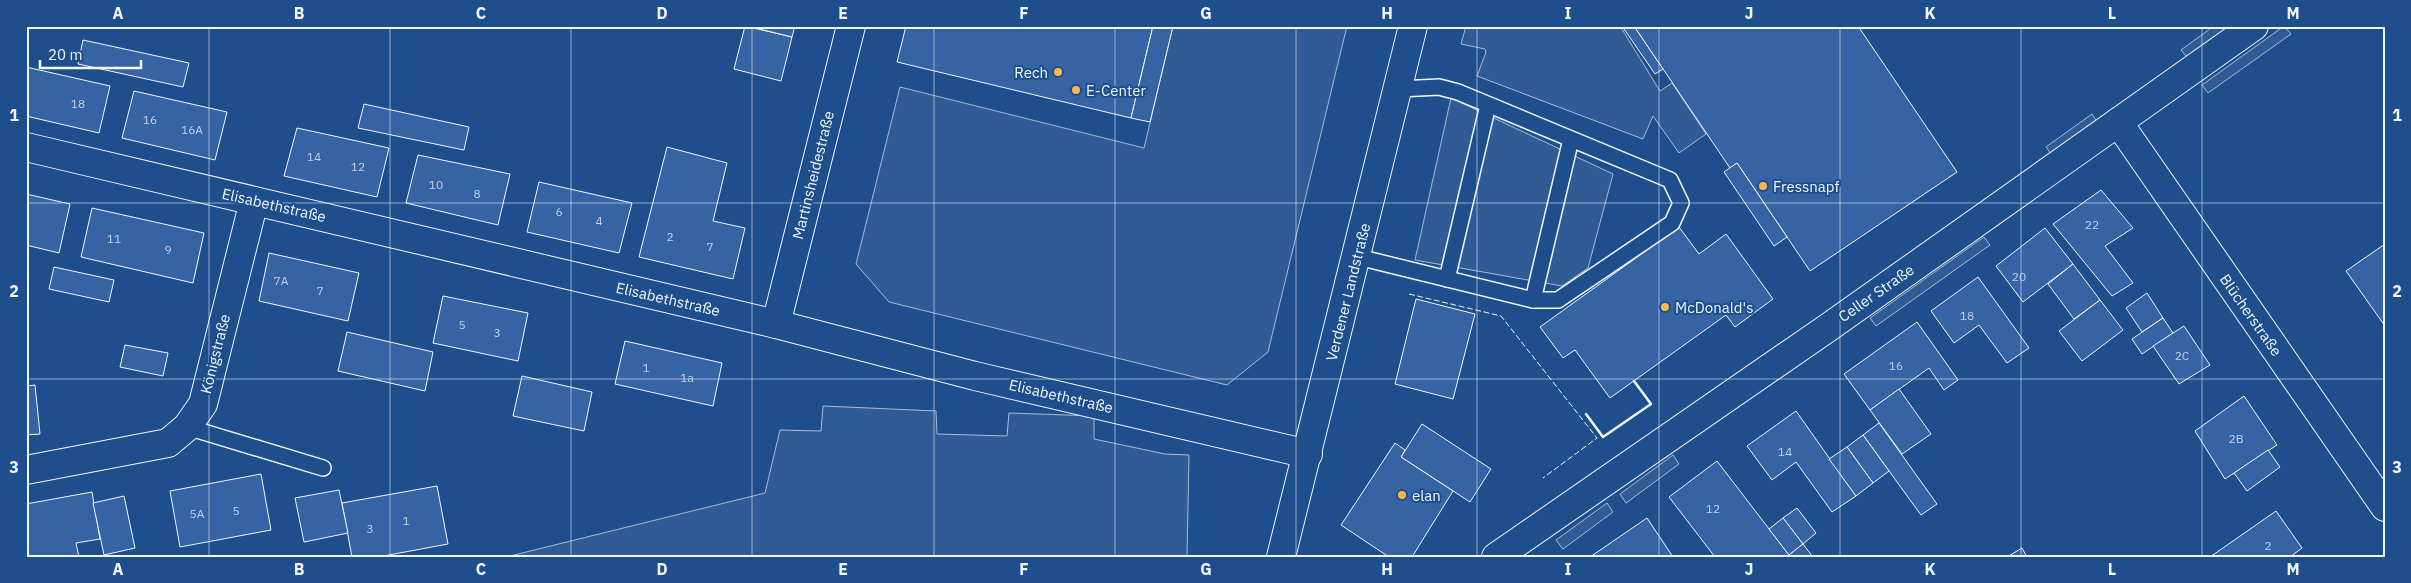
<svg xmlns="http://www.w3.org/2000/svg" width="2411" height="583" viewBox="0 0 2411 583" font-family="'IBM Plex Sans',sans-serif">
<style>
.parking{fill:#305b95;stroke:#a8bbd7}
.building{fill:#3563a3;stroke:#f2f6ff}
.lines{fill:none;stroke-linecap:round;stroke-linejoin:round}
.service-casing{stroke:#f2f6ff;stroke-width:18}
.minor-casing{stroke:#f2f6ff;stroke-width:30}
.secondary-casing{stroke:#f2f6ff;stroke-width:30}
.service{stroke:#1f4e8c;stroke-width:15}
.minor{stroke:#1f4e8c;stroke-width:28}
.secondary{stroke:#1f4e8c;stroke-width:28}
.fence{stroke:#f2f6ff;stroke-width:1;stroke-dasharray:6 2.5;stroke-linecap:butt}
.wall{stroke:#f2f6ff;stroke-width:2.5}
.grid{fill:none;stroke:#f2f6ff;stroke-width:1;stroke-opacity:0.55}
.poi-dot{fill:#ffb74d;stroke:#1f4e8c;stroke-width:2}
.labels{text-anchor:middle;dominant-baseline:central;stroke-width:4;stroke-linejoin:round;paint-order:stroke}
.number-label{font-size:12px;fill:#c3d1e8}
.poi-label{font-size:15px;fill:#f2f6ff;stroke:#1f4e8c;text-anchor:start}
.street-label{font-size:15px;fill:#f2f6ff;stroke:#1f4e8c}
.neatline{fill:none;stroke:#f2f6ff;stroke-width:2}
.grid-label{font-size:16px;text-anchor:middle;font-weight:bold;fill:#f2f6ff}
</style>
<rect width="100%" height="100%" fill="#1f4e8c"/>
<g class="parking">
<polygon points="1173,26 1347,26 1268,352 1227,385 889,302 856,264 900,87 1144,148"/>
<polygon points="1466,26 1620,26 1660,91 1672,83 1706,134 1679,153 1653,116 1643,139 1477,76 1486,52 1485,49 1461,44"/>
<polygon points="2214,26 2230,26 2187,57 2181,50"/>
<polygon points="2284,26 2291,34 2208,93 2202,85"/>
<polygon points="1451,98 1613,174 1588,268 1562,286 1415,260"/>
<polygon points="2092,114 2097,122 2052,155 2046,147"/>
<polygon points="1984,237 1990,245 1876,326 1870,318"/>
<polygon points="823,406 936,411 937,434 1007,436 1009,413 1094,416 1094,439 1165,454 1189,455 1187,557 506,557 765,493 780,430 821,431"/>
<polygon points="1673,455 1679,464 1626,503 1620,494"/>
<polygon points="1607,503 1613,512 1563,549 1556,540"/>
</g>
<g class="building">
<polygon points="745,26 792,37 781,81 734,69"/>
<polygon points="747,26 795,26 792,37"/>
<polygon points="906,26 1153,26 1131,118 897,62"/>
<polygon points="1153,26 1173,26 1150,122 1131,118"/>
<polygon points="1622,26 1634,26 1663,69 1655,74"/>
<polygon points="1634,26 1858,26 1957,172 1810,271 1737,163 1730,168"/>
<polygon points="83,40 189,63 183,87 78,64"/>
<polygon points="26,67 110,86 99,133 26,116"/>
<polygon points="134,91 227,112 215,160 122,138"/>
<polygon points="364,104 469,127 464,150 358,128"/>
<polygon points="297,128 389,148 377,197 284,176"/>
<polygon points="667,147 727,163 713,221 745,228 733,279 639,257"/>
<polygon points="418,155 510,174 498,225 406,203"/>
<polygon points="1737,163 1787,237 1774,246 1724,172"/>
<polygon points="539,182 632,203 619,253 527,232"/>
<polygon points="2101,190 2133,228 2105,246 2133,283 2112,296 2053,224"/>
<polygon points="26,194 70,204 59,253 26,245"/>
<polygon points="92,208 204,233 193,283 81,257"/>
<polygon points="1679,227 1699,254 1726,234 1773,299 1735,327 1726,315 1610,398 1575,350 1563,358 1540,327"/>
<polygon points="2045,228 2073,264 2023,302 1996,266"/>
<polygon points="2385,244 2385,326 2346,271"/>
<polygon points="269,253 359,273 348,321 259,301"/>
<polygon points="2073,264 2100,300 2074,319 2048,284"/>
<polygon points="54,267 114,280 109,302 49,289"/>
<polygon points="1978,277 2029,348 2007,363 1979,325 1954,343 1931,311"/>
<polygon points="2147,293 2163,318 2142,332 2126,308"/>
<polygon points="443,296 528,313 518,361 433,343"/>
<polygon points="1416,299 1475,314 1453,399 1395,384"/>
<polygon points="2100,300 2123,330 2082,361 2059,331"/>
<polygon points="2163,318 2173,333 2142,354 2132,339"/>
<polygon points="1917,322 1958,380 1944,390 1929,368 1870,410 1844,374"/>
<polygon points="2184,326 2210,365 2179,384 2153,346"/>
<polygon points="347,332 433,352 425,391 338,371"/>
<polygon points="625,341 722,363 713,406 615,384"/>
<polygon points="125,345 168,353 163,376 120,367"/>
<polygon points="522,376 592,392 584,431 513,416"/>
<polygon points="35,385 40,434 26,435 26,386"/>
<polygon points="1899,389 1931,434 1902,454 1870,410"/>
<polygon points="2244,396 2277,445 2225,479 2195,431"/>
<polygon points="1796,411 1856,496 1832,512 1796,462 1772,480 1747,446"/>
<polygon points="1879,423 1937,504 1921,515 1863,435"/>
<polygon points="1422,424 1491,469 1470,502 1401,457"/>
<polygon points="1863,435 1889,471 1873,483 1847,447"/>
<polygon points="1395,443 1405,450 1401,457 1453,491 1412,557 1389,557 1341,525"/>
<polygon points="1847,447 1873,483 1856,496 1829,459"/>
<polygon points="2268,450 2280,467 2247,491 2234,473"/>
<polygon points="1717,461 1789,555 1786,557 1715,557 1669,497"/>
<polygon points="261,474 271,530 180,547 170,491"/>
<polygon points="437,486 448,544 378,557 352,557 342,503"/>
<polygon points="339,490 348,533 304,542 295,498"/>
<polygon points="92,492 100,539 76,543 79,557 26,557 26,504"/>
<polygon points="124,496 135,548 104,555 93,503"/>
<polygon points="1797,508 1816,533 1803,544 1783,518"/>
<polygon points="2276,511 2302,548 2290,557 2210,557"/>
<polygon points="1647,518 1673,557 1590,557"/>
<polygon points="1783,518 1803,544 1789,555 1769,529"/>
<polygon points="1803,544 1813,557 1790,557 1789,555"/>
<polygon points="2022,548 2027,557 2007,557"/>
</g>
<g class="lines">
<defs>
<g id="service">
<polyline points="1358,257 1533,300 1558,300 1672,223 1681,203 1670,180 1458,92 1439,87 1399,89"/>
<polyline points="1447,279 1488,105"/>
<polyline points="1533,300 1571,139"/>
<polyline points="187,427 323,468"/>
</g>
<g id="minor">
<polyline points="2118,122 2385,507"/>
<polyline points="26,147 776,324 975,376 1308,454"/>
<polyline points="776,324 851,26"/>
<polyline points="26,470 168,443 187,427 203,404 254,201"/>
</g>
<g id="secondary">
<polyline points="1281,557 1413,26"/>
<polyline points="1496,557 1829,327 2254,26"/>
</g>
</defs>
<use href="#service" class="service-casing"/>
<use href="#minor" class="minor-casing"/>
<use href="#secondary" class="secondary-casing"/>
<use href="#service" class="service"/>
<use href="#minor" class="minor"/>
<use href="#secondary" class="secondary"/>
<polyline class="fence" points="1409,294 1501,316 1597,438 1543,478"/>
<polyline class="wall" points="1586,414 1603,437 1651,404 1634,381"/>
</g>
<path class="grid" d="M209,26V557M390,26V557M571,26V557M752,26V557M934,26V557M1115,26V557M1296,26V557M1477,26V557M1659,26V557M1840,26V557M2021,26V557M2202,26V557M26,203H2385M26,379H2385"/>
<g class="poi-dot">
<circle cx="1058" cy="72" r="5"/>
<circle cx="1076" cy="90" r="5"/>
<circle cx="1763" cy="186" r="5"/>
<circle cx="1665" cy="307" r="5"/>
<circle cx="1402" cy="495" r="5"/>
</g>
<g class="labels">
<g class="number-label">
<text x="78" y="103">18</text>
<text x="150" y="119">16</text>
<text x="192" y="129">16A</text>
<text x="314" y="156">14</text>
<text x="358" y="166">12</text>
<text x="436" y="184">10</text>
<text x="477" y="193">8</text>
<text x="559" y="211">6</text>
<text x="599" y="220">4</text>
<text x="2092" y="224">22</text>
<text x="670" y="236">2</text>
<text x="114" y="238">11</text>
<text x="710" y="246">7</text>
<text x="168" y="249">9</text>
<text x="2019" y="276">20</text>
<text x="281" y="280">7A</text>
<text x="320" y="290">7</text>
<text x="1967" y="315">18</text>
<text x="462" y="324">5</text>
<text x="497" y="332">3</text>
<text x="2182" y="355">2C</text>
<text x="1896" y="365">16</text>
<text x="646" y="367">1</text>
<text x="687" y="377">1a</text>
<text x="2236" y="438">2B</text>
<text x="1785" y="451">14</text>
<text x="1713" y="508">12</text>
<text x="236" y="510">5</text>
<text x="197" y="513">5A</text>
<text x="406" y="520">1</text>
<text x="370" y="528">3</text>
<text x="2268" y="545">2</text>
</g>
<g class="poi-label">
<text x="1048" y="72" text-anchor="end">Rech</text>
<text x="1086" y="90">E-Center</text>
<text x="1773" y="186">Fressnapf</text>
<text x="1675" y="307">McDonald's</text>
<text x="1412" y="495">elan</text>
</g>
<g class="street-label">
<text transform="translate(813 175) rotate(-76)">Martinsheidestraße</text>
<text transform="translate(274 205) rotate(13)">Elisabethstraße</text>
<text transform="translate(1348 292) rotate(-76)">Verdener Landstraße</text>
<text transform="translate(1876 293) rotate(-35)">Celler Straße</text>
<text transform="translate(668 299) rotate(13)">Elisabethstraße</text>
<text transform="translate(2251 315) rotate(55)">Blücherstraße</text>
<text transform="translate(215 354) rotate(-76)">Königstraße</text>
<text transform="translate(1061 396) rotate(13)">Elisabethstraße</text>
</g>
</g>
<rect width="2411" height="583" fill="none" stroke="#1f4e8c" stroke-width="55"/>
<path d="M40 60v8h101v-8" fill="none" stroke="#f2f6ff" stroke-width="2.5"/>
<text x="48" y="60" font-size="15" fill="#f2f6ff" stroke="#1f4e8c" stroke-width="4" paint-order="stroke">20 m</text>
<rect x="28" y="28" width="2356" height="528" class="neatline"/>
<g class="grid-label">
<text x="118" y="19">A</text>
<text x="299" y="19">B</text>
<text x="481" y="19">C</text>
<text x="662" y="19">D</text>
<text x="843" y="19">E</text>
<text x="1024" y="19">F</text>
<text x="1206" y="19">G</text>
<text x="1387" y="19">H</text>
<text x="1568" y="19">I</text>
<text x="1749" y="19">J</text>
<text x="1930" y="19">K</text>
<text x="2112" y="19">L</text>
<text x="2293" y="19">M</text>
<text x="14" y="121">1</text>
<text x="2397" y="121">1</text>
<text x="14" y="297">2</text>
<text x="2397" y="297">2</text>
<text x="14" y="473">3</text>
<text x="2397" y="473">3</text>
<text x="118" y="575">A</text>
<text x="299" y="575">B</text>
<text x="481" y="575">C</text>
<text x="662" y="575">D</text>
<text x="843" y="575">E</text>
<text x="1024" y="575">F</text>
<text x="1206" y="575">G</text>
<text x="1387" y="575">H</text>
<text x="1568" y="575">I</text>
<text x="1749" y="575">J</text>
<text x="1930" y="575">K</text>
<text x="2112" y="575">L</text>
<text x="2293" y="575">M</text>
</g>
</svg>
